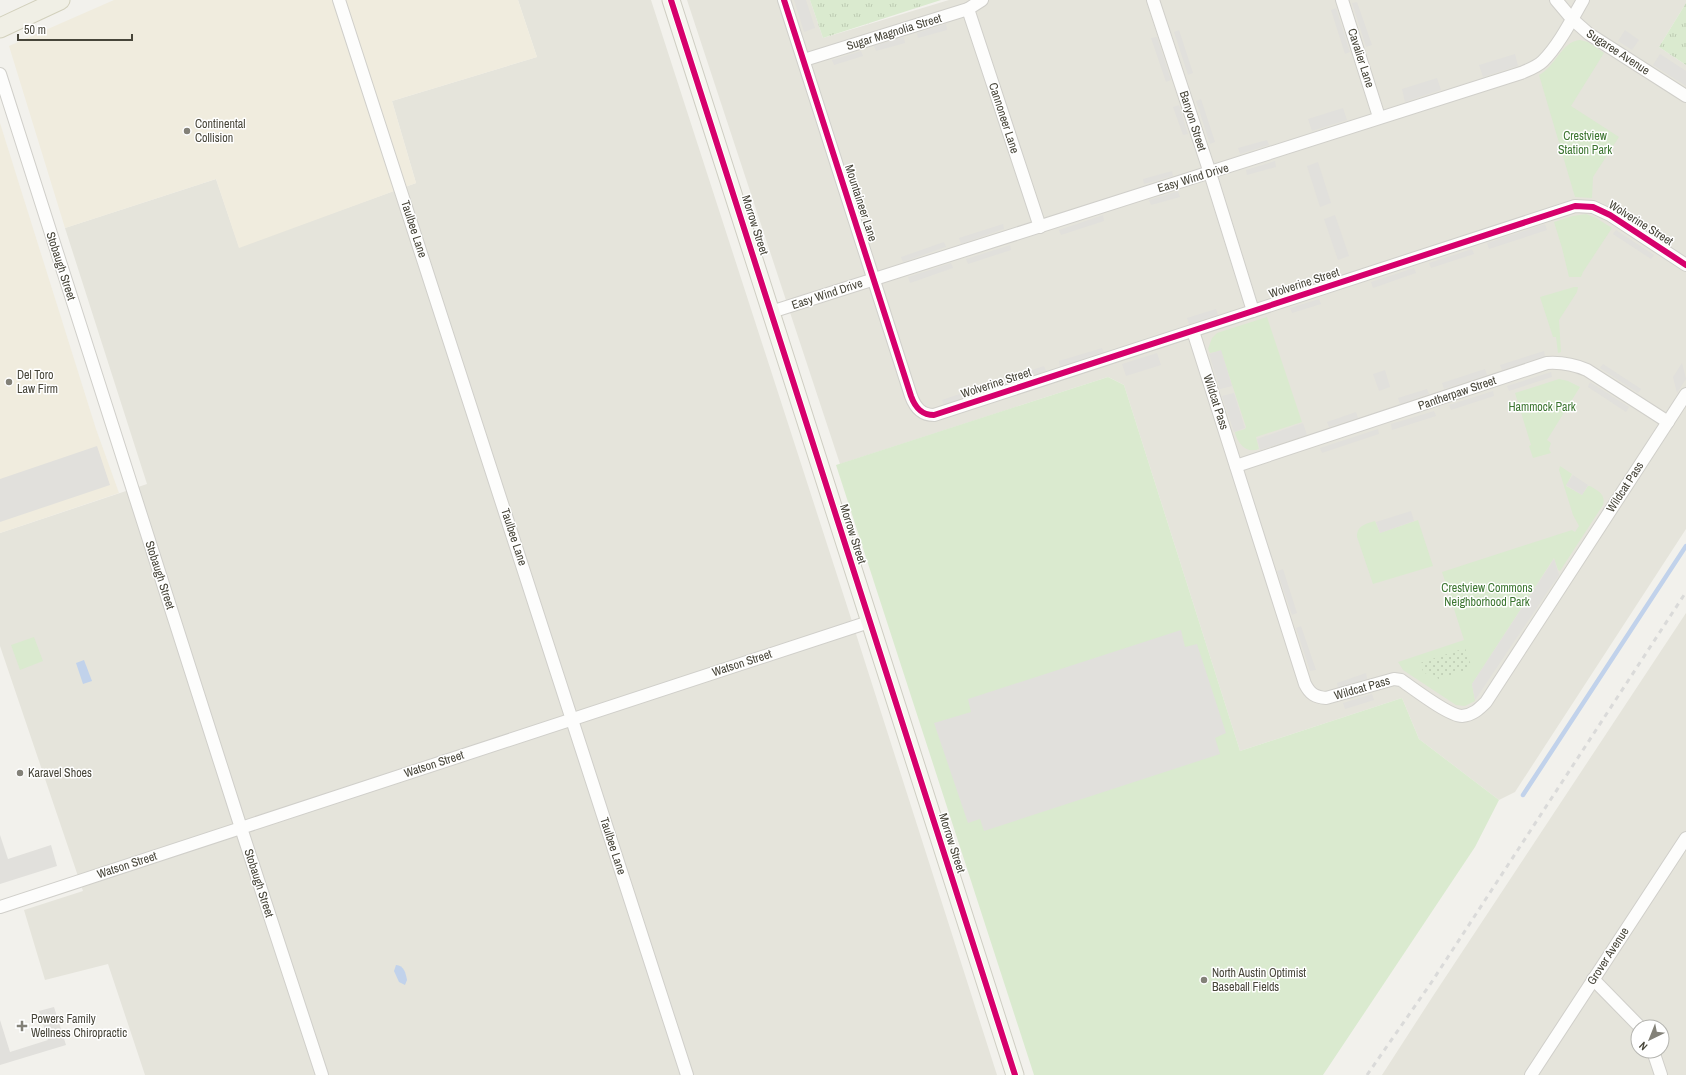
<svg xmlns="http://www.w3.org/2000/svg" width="1686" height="1075" viewBox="0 0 1686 1075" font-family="'Archivo Narrow',sans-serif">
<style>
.residential{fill:#e5e4db;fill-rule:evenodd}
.commercial{fill:#f0ecde}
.grass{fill:url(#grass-tufts)}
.park{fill:#daeacf}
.garden{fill:url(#garden-dots)}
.parking{fill:#e1e0dc}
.water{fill:#c1d2eb}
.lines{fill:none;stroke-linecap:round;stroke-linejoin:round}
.stream{stroke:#c1d2eb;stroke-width:4.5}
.street-casing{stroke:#d0cfca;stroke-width:14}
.secondary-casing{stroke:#cfcec3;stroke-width:19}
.primary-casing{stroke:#d2d0bc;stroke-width:21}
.street{stroke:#fdfdfc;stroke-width:12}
.secondary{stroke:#f6f6f0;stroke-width:17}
.primary{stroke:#f0efe5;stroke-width:19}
.rail{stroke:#dadad9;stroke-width:3;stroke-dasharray:5 5;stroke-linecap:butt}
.cycleway-casing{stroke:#fff;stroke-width:8}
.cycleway{stroke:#d6006c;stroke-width:6}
.poi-dot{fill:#838178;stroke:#fff;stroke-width:1.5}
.labels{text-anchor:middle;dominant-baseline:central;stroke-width:3;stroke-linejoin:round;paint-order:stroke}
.street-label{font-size:12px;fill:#474539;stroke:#fff}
.poi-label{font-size:12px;fill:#474539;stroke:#fff;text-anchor:start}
.park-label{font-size:12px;fill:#3c7530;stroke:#fff}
</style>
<defs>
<pattern id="grass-tufts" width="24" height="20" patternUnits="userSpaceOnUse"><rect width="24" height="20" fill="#daeacf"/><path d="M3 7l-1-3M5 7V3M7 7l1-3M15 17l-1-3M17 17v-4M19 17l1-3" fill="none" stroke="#bccab2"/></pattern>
<pattern id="garden-dots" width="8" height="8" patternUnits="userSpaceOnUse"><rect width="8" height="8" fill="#daeacf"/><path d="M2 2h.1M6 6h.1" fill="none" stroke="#bccab2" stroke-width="1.8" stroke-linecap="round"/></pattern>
</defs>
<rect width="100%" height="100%" fill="#f2f1ec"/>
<g class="residential">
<polygon points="518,0 651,0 849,612 997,1075 145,1075 108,964 45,980 24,910 83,891 0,646 0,533 147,484 65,228 216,179 239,247 416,183 392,101 537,57"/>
<polygon points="687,0 810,0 823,38 949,0 1686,0 1686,3 1659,47 1686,65 1686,529 1515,792 1499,800 1419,739 1402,698 1240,751 1124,385 1108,377 840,464"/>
<path d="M1686,613V1075H1382L1433,996ZM1638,1027H1662V1051H1638Z"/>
</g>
<g class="commercial">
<polygon points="114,0 518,0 537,57 392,101 416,183 239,248 216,179 65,228 9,46"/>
<polygon points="0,123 96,429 119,493 0,533"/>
</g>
<g class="grass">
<polygon points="810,0 941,0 823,38"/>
<polygon points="1686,3 1686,65 1659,47"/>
</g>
<g class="park">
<path d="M1580,40L1588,42L1604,53L1571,106L1619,137L1593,177L1592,198L1575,197L1539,75C1556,66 1562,41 1580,40Z"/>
<polygon points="1586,214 1596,218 1612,228 1583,272 1581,277 1569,277 1562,248 1554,222 1573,216"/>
<polygon points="1574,287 1578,287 1577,292 1559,320 1561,352 1558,353 1556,337 1553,337 1540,297"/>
<path d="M1267,317L1302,422L1256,437L1259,449C1247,454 1238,444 1235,433V432L1245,429L1246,427L1221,351L1210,353L1208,349L1212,338L1217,333Z"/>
<polygon points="1108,377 1124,385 1240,751 1402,698 1419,739 1499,800 1475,847 1323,1075 1034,1075 836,465"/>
<polygon points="1559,379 1568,381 1580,387 1547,440 1551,443 1549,449 1551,453 1533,458 1529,446 1531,445 1515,393"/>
<path d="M1560,466L1572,474L1566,486L1582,495L1588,486H1590C1598,491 1606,494 1603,505L1560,571L1558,570L1554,558L1472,684L1475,701L1465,706L1456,705L1403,670L1398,662L1464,640L1442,572L1572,530L1575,532L1579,526L1573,515L1559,470Z"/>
<path d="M1418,520L1433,566L1373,584L1357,537C1357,525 1366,524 1375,521L1380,533Z"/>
<polygon points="34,637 43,661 20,670 11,645"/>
</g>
<polygon class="garden" points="1465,648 1472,668 1438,679 1437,676 1434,677 1432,671 1424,674 1420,663"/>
<g class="parking">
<polygon points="794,0 806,0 815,28 804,32"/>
<polygon points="1357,2 1372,45 1366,47 1352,3"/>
<polygon points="1336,8 1350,52 1345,54 1331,10"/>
<polygon points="946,24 947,30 918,38 917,33"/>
<polygon points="1179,30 1193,73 1188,75 1174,32"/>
<polygon points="1625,30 1639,40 1632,50 1618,41"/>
<polygon points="904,37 905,43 876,51 874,46"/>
<polygon points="1157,37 1171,80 1166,82 1151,38"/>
<polygon points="861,51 863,56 834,65 832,60"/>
<polygon points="1515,54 1518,66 1483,77 1479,65"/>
<polygon points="1660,54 1686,71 1686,86 1653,65"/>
<polygon points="1437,78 1441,90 1405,102 1402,89"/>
<polygon points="1201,99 1215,142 1210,144 1196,101"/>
<polygon points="1179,105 1188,134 1183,135 1173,107"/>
<polygon points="1343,108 1347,120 1312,131 1308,119"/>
<polygon points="1267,140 1269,145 1240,154 1238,148"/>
<polygon points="1275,161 1276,167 1247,175 1246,170"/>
<polygon points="1318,162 1331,203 1320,207 1307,166"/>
<polygon points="1172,171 1173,176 1144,184 1143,179"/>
<polygon points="1178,191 1180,197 1151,205 1149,200"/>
<polygon points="1103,215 1104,221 1061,235 1059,230"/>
<polygon points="1335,215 1349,256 1338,260 1324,219"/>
<polygon points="1003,224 1004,229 961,244 959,238"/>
<polygon points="1545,224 1547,230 1489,249 1487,243"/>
<polygon points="1616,230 1654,255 1651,259 1613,234"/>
<polygon points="944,242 946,247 903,262 901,257"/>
<polygon points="1010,245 1011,250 968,264 966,259"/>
<polygon points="1472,249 1474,254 1431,268 1429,263"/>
<polygon points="951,263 953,268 910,283 908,277"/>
<polygon points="1414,268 1416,273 1373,288 1371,282"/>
<polygon points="1312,278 1313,283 1285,292 1283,287"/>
<polygon points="1319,299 1321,304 1292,313 1290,308"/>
<polygon points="1216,309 1218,315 1189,324 1187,318"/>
<polygon points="1102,348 1104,353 1060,367 1059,361"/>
<polygon points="1221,350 1232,386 1220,389 1209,354"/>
<polygon points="1544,351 1545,357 1502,370 1500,365"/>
<polygon points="1157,353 1161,365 1126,376 1122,364"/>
<polygon points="1682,363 1686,379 1677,393 1673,377"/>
<polygon points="1603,364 1641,389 1638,393 1600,368"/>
<polygon points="1044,366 1046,371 1003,386 1001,381"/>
<polygon points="1485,369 1487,375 1444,389 1442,383"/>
<polygon points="1385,370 1390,387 1379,391 1373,374"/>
<polygon points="1551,372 1552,377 1509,391 1507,386"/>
<polygon points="1590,382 1629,407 1626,412 1588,387"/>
<polygon points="986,385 987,391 944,405 942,400"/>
<polygon points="1427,389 1429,394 1400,404 1398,398"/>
<polygon points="1493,391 1494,396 1451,410 1449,405"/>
<polygon points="1234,393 1245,428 1234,432 1222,396"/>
<polygon points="1434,411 1436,416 1392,430 1391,424"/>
<polygon points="1356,412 1358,418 1329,427 1327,422"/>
<polygon points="1303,423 1307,435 1260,450 1257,439"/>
<polygon points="1378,429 1379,434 1322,453 1320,448"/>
<polygon points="97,446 110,485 0,522 0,479"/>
<polygon points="1573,475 1588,485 1582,495 1566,485"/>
<polygon points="1411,511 1414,521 1380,533 1376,522"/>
<polygon points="1554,559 1559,575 1475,700 1472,684"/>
<polygon points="1283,569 1297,613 1292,615 1277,571"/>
<polygon points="1301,626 1316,670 1310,671 1296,628"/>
<polygon points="1181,630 1185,647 1197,644 1226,733 1215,738 1220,754 984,831 980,819 968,823 934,723 971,712 968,699"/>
<polygon points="1366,673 1367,679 1338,688 1337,683"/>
<polygon points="1372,694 1374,700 1345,709 1343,703"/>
<polygon points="0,835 8,859 51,845 57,866 0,884"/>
<polygon points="54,1007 66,1045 0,1065 0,1020 10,1052 48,1040 39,1011"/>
</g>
<g class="water">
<polygon points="84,660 92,681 83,684 76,663"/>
<path d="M396,965C404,965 406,974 407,980L405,985L399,982L394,971Z"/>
</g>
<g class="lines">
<polyline class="stream" points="1523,795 1686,546"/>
<defs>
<g id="street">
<polyline points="339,0 687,1075"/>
<path d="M784,0L911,396C915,407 921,415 934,415L1575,206L1593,207L1610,215L1686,265"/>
<polyline points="1153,0 1210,173 1253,311"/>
<polyline points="1342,0 1379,117"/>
<polyline points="1556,0 1572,19 1589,34 1686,96"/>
<polyline points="968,9 1040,227"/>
<polyline points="804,60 968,9 982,0"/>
<polyline points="0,74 241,828 322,1075"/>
<path d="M771,312L1521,73C1528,70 1537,67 1543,61C1559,45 1572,19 1583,0"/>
<path d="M1193,331L1305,684C1310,694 1315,697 1326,698L1394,679L1401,680C1414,689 1449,716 1462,716C1473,715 1479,709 1486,702L1686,394"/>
<path d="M1236,466L1547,363C1562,362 1573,364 1587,370L1668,422"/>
<polyline points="0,907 869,622"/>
<polyline points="1593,979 1640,1027"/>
<polyline points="1653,1051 1661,1075"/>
<polyline points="1531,1075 1686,838"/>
</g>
<polyline id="secondary" points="671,0 1015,1075"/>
<polyline id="primary" points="0,28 60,0"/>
</defs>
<use href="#street" class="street-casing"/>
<use href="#secondary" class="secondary-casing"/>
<use href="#primary" class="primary-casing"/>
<use href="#street" class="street"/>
<use href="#secondary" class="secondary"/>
<use href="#primary" class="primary"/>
<polyline class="rail" points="1367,1075 1431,983 1686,592"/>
<defs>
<g id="cycleway">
<polyline points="671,0 1015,1075"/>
<path d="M784,0L911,396C915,407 921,415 934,415L1575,206L1593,207L1610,215L1686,265"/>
</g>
</defs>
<use href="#cycleway" class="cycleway-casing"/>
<use href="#cycleway" class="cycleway"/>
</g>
<g class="poi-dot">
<circle cx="187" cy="131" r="4"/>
<circle cx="9" cy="382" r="4"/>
<circle cx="20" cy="773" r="4"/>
<circle cx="1204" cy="980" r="4"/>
<path d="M20 1020h4v4h4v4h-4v4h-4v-4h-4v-4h4z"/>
</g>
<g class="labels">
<g class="street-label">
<text transform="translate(894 32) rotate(-17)">Sugar Magnolia Street</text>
<text transform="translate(1618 52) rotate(33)">Sugaree Avenue</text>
<text transform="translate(1361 58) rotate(72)">Cavalier Lane</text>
<text transform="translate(1004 118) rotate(72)">Cannoneer Lane</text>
<text transform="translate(1193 121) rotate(72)">Banyon Street</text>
<text transform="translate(1193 178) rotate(-17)">Easy Wind Drive</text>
<text transform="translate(861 203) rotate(72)">Mountaineer Lane</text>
<text transform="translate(1641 223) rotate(32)">Wolverine Street</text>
<text transform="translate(755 225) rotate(72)">Morrow Street</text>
<text transform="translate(414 229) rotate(72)">Taulbee Lane</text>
<text transform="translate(61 266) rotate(72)">Stobaugh Street</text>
<text transform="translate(1304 283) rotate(-18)">Wolverine Street</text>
<text transform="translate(827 294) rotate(-18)">Easy Wind Drive</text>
<text transform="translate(996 383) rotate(-18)">Wolverine Street</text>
<text transform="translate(1457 393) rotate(-19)">Pantherpaw Street</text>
<text transform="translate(1216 402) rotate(72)">Wildcat Pass</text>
<text transform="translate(1625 487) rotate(-57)">Wildcat Pass</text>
<text transform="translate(853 534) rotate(72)">Morrow Street</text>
<text transform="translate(514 537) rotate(72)">Taulbee Lane</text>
<text transform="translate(160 575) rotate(72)">Stobaugh Street</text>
<text transform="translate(742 663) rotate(-18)">Watson Street</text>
<text transform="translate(1362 688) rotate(-16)">Wildcat Pass</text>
<text transform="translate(434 764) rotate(-18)">Watson Street</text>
<text transform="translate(952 843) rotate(72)">Morrow Street</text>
<text transform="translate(613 846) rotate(72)">Taulbee Lane</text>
<text transform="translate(127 865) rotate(-18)">Watson Street</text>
<text transform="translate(259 883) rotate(72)">Stobaugh Street</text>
<text transform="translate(1608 956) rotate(-57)">Grover Avenue</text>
</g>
<g class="poi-label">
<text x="195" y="124">Continental<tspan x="195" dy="14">Collision</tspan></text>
<text x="17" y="375">Del Toro<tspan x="17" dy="14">Law Firm</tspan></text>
<text x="28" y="773">Karavel Shoes</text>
<text x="1212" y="973">North Austin Optimist<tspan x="1212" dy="14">Baseball Fields</tspan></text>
<text x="31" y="1019">Powers Family<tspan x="31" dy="14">Wellness Chiropractic</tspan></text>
</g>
<g class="park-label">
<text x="1585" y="136">Crestview<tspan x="1585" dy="14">Station Park</tspan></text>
<text x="1542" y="407">Hammock Park</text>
<text x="1487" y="588">Crestview Commons<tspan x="1487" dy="14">Neighborhood Park</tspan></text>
</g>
</g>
<g transform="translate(1650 1039) rotate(223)"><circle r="19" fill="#ffffff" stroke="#b5b5b0"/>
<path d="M0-3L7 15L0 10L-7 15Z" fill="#838178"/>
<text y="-6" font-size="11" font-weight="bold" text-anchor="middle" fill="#474539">N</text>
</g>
<path d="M18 34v6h114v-6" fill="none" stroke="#474539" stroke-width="2"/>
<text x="24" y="34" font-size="12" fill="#474539" stroke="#ffffff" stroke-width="3" paint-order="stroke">50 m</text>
</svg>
